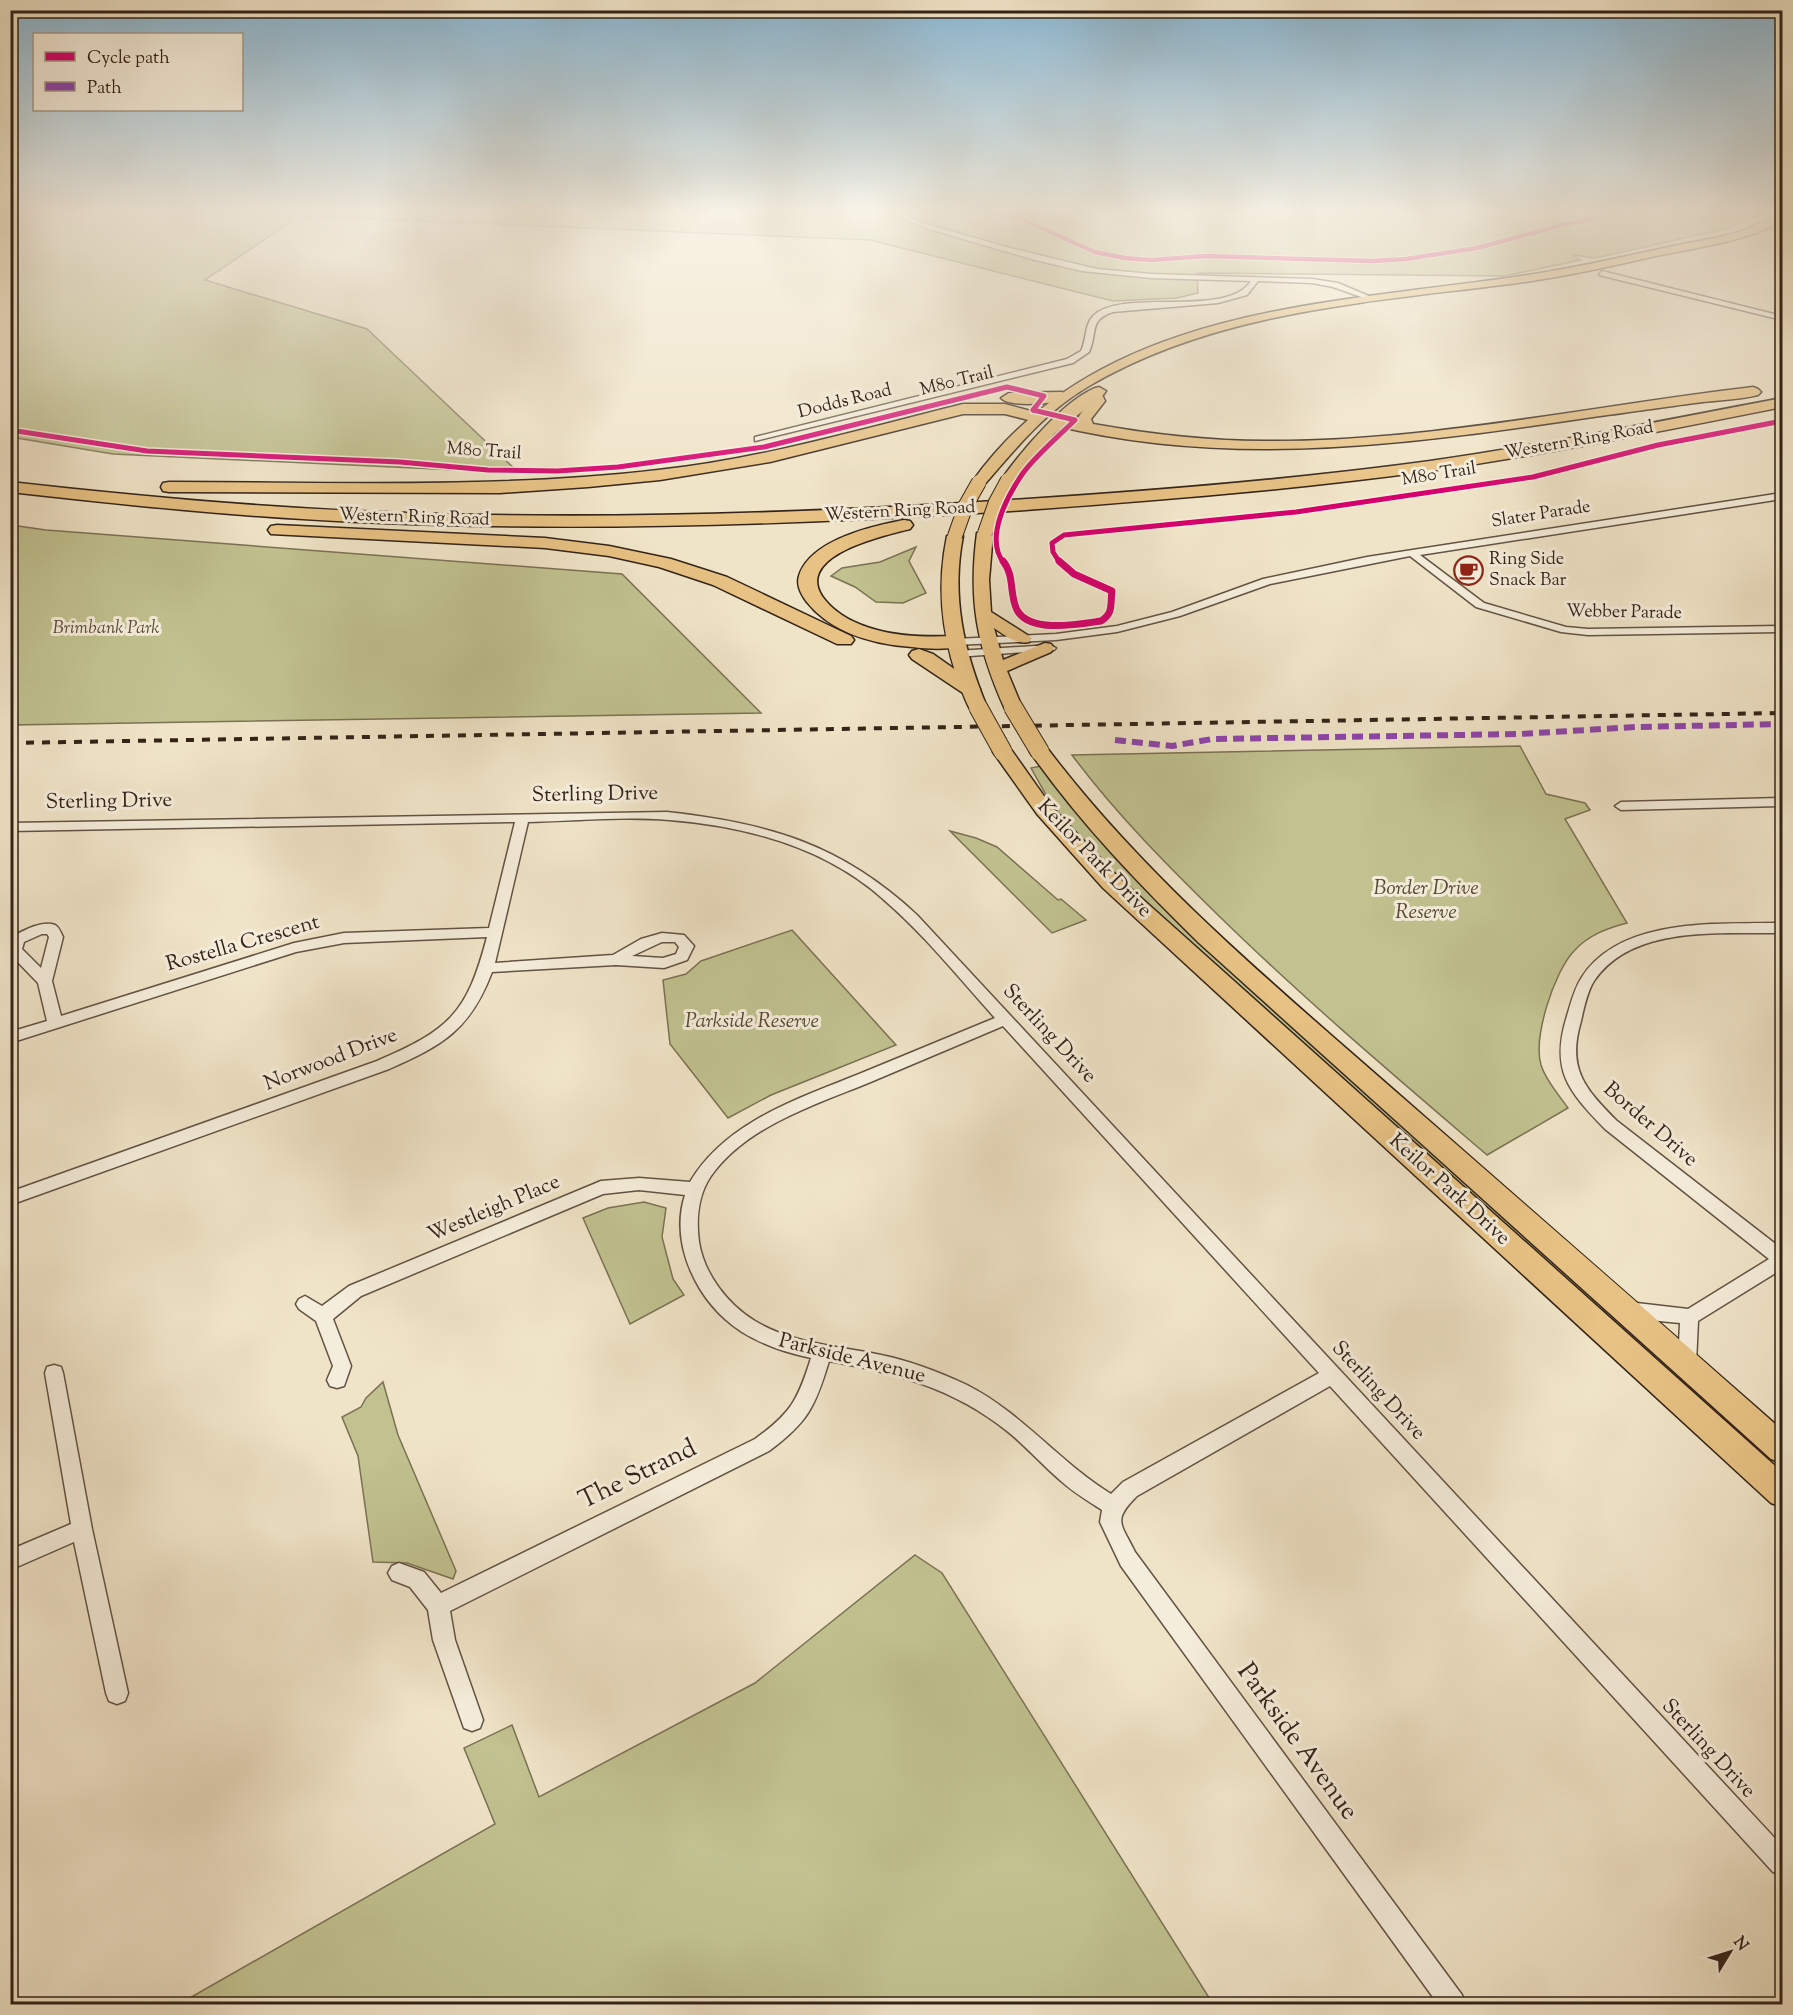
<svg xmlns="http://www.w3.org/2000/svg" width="1793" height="2015" viewBox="0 0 1793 2015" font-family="'Sorts Mill Goudy',serif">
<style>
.green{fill:#c1c290;stroke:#7a7254;stroke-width:1.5}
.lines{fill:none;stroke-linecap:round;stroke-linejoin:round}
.river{fill:#9abeb8;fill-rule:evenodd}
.street-casing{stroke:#625344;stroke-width:3}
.primary-casing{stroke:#332318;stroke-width:3}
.highway-casing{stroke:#332318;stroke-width:3}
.street{fill:#f5eddb;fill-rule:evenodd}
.primary{fill:#e8c284;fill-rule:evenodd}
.highway{fill:#e8c284;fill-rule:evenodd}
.rail{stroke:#332318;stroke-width:4;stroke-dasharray:8 8;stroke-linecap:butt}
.primary-bridge-far1-casing{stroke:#332318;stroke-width:16;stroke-linecap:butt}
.primary-bridge-casing{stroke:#332318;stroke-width:20;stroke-linecap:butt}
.primary-bridge-far1{stroke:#e8c284;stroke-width:14}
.primary-bridge{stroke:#e8c284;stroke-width:18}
.quiet{stroke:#8e44ad;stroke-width:6;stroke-dasharray:11 6;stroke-linecap:butt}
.cycleway-far2-casing{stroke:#f5eddb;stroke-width:6}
.cycleway-far1-casing{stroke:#f5eddb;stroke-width:8}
.cycleway-casing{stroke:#f5eddb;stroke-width:10}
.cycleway-far2{stroke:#d6006c;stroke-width:4.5}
.cycleway-far1{stroke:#d6006c;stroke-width:5}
.cycleway{stroke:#d6006c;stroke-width:7}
.labels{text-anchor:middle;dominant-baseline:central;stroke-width:6;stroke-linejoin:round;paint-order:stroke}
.far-street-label{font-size:18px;fill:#332318;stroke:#f5eddb}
.far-poi-label{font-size:18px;fill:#332318;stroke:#f5eddb;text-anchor:start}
.far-park-label{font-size:18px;font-style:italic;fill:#564b36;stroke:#f5eddb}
.street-label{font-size:21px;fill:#332318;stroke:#f5eddb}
.park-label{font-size:21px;font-style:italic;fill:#564b36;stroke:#f5eddb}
.near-street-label{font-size:26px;fill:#332318;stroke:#f5eddb}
</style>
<rect width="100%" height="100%" fill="#f0e4c8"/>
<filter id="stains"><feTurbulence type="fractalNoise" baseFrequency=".00333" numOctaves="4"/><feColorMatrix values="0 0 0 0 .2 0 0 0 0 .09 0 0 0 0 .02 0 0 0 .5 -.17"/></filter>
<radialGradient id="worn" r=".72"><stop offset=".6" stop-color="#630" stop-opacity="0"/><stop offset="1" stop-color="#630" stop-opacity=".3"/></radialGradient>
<g class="green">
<path d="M10,210H1769C1755,216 1744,223 1729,228L1595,258L1573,255L1580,260L1505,276L1197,273L1198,293L1177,298L1113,301L870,240L299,216L205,280L367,329L519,473L113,454L11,437Z"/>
<polygon points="11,525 46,530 622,574 761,713 11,725"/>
<polygon points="916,547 909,561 926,593 903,603 876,602 855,587 831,576 842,568 880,562"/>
<path d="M1520,746L1546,794L1585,803L1590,810L1565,819L1627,923C1608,928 1588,935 1574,951C1554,972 1533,1037 1541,1065C1546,1081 1559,1095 1568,1108L1487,1155C1396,1077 1305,1000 1219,916C1167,865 1116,814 1072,755Z"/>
<polygon points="1041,766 1240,978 1782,1463 1782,1479 1121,881 1055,811 1031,768"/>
<polygon points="950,831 976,838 997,847 1058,900 1061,899 1086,920 1052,933"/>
<polygon points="792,930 896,1045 771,1095 728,1118 670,1044 663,980 686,974 701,961"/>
<polygon points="644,1202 666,1208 662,1237 673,1279 684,1295 630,1324 583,1218 608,1208"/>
<polygon points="383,1382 398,1435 456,1571 453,1579 407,1563 373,1562 358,1456 342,1417 361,1407 366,1398"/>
<polygon points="915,1555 942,1573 1213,2004 179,2004 495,1824 464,1748 512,1725 539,1797 755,1683"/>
</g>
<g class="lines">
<path class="river" d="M1225,210H1318C1307,222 1250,215 1232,214Z"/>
<defs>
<g id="street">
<path d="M884,210H891L922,223L1010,248L1097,269L1151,274L1312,279L1338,283L1371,297L1367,299L1333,287L1312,283L1258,281L1247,295L1218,303L1113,312C1088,320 1098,333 1089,352L1073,363L755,441V437L1067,359L1081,351C1087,339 1084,326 1093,316C1123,287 1227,319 1251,281L1151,278L1082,271L1035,260L929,229Z"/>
<polygon points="1602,271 1782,316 1782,320 1599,275"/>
<polygon points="1782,493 1782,499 1420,555 1484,603 1566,627 1588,629 1782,626 1782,632 1588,635 1561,632 1476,607 1410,556 1270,584 1180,616 1117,632 1056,640 955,645 949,642 955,639 1056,634 1117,626 1172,612 1263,579 1367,557"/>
<polygon points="1050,645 1056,648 1054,650 957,657 951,654 957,651"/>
<polygon points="1782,798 1782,806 1621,810 1615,806 1621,802"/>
<path d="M667,812C768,823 841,844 917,915L1782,1846V1875L1773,1872L1330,1386L1137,1496C1112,1521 1121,1523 1135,1552L1462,1995L1466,2004H1438L1121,1566L1100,1522L1102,1510C1088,1501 1073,1492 1061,1481C1042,1465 1026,1446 1007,1431C953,1388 896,1373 829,1361C815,1407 808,1422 769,1451L450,1611L455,1640L483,1720L480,1728L472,1731L464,1728L433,1640L428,1610L410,1587L392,1580L388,1573L392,1566L399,1563L424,1572L441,1593L755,1439C791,1413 798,1400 811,1358C787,1353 763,1345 742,1332C698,1304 669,1245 685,1195L639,1190L603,1194L361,1296L333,1319L351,1366L344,1386L337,1388L330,1386L327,1380L333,1366L316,1321L299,1309L296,1304L299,1299L305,1296L322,1306L349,1286L601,1181L639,1178L690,1182C727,1120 801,1098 864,1072C908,1054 951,1036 995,1018C959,978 924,934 883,899C825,847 745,826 669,820C623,816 575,821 528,822L495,963L613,955L641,939L662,933L684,935L694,946L687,960L664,968L616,965L492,972C470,1030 443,1045 389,1069L10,1205V1192L377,1061C449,1030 467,1014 487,937L344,943L296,952L10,1043V1032L47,1021L38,983L10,954L13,937C23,930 43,920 55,925C59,927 61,933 63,937L52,981L61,1016L294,943L344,933L489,928L515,822L10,831V823ZM42,934H47L49,937L41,968L22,949L24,942ZM662,942H675L679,947L676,954L663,958L632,956ZM1003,1026L1319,1373L1123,1482L1111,1494C1059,1462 1022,1413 967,1385C939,1372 911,1361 881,1355C839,1346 793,1344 755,1321C728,1305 704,1274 699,1242C696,1220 698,1195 711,1176C747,1125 818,1104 873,1081C916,1063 960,1044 1003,1026Z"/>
<path d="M1782,923V933C1722,934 1632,924 1594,981C1587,992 1584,1008 1581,1021C1567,1068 1584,1088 1617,1121L1782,1249V1269L1698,1321L1696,1363L1694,1369L1687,1371L1680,1369L1678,1363L1680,1323L1628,1318L1622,1315L1619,1310L1622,1305L1628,1302L1688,1309L1769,1259L1605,1129C1568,1091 1550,1070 1567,1016C1571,1003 1574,989 1582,977C1621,917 1718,924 1782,923Z"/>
<polygon points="54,1365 61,1367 63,1373 92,1529 128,1693 125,1701 117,1704 109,1701 106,1693 74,1542 10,1570 10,1550 71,1524 45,1373 47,1367"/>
</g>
<g id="primary">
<path d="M1782,215V222C1740,243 1693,248 1647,258C1604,268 1561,277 1518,283C1373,302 1218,310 1089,386C1046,411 1016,448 984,485H974L972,482C1102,300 1341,305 1540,273C1584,266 1626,256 1669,247C1691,242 1714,239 1736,233C1752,228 1766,219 1782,215Z"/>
<path d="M1099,387L1106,391L1104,394L1054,434L1013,483H1003L1001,480C1019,454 1068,395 1099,387Z"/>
<path d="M985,528L993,533L989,580L991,612L1032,638L1029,642C1016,645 1005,635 994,628L1003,660L1045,643L1051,644L1054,648L1051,652L1007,671L1022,707L1020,711H1006L1004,707C977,646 968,600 977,533Z"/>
<path d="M955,531L963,536C951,597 964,651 987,707L985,711H971C965,701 961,688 957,677C941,630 937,584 947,536Z"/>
<polygon points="1003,746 1010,748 1051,806 1119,878 1782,1472 1782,1507 1771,1503 1103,888 1037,814 993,752 996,748"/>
<path d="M1040,746L1047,748C1144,876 1267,979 1387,1084C1519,1199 1651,1314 1782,1430V1463L1771,1459L1199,943C1138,883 1079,822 1030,752L1033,748Z"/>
</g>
<g id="highway">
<path d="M1753,387L1758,389L1761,392L1758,395C1738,400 1716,400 1695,403C1663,407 1632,412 1600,416C1418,443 1235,470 1053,425L1051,422L1059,417L1076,421L1089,401L1087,393L1095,388L1100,390L1105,401L1091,419L1093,424C1149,434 1207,441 1265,441C1428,442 1591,406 1753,387Z"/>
<path d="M1062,392L1070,397L1067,400C1054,403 1010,408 1001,398L1009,393Z"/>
<path d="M1782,398V407C1665,430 1549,454 1430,471C1291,490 1151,501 1011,511C794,525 576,532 358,522C242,517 126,505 10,492V482C126,495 242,506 358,511C576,521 794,514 1011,500C1151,491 1291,480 1430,461C1548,444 1665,420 1782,398Z"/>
<path d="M963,404H1005L1042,414L1044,417L1036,422L1005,414H963L770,462L660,480L588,487L500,493L169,492L163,491L161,487L163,483L169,482C332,482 495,489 658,470C761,459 862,429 963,404Z"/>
<path d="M904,520L910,521L913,525L910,529C883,536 790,556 825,600C838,616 858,625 877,630C902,637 929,637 955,636L962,638L965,642L962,646C946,650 928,649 912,647C872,644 831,633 806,601C801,594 796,585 799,576C810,540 872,526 904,520Z"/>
<polygon points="277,525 545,538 609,546 671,559 727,577 851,636 854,640 851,644 837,644 713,585 659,567 609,556 545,548 271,534 268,530 271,526"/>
<polygon points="919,649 933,654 977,685 980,689 977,693 970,695 963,693 912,659 909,655 912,651"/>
</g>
</defs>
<use href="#street" class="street-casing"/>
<use href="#primary" class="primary-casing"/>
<use href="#highway" class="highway-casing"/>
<use href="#street" class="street"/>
<use href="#primary" class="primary"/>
<use href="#highway" class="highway"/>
<polyline class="rail" points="10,743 1782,713"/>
<defs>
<g id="primary-bridge-far1">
<polyline points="985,533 996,502 1008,480"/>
<polyline points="955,536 966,505 979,482"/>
</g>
<g id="primary-bridge">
<polyline points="978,707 1003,752"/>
<polyline points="1013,707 1040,752"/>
</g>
</defs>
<use href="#primary-bridge-far1" class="primary-bridge-far1-casing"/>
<use href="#primary-bridge" class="primary-bridge-casing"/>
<use href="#primary-bridge-far1" class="primary-bridge-far1"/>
<use href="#primary-bridge" class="primary-bridge"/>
<polyline class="quiet" points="1115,740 1172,746 1212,739 1520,734 1636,727 1782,724"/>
<defs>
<polyline id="cycleway-far2" points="979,210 1017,217 1095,252 1125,258 1151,260 1207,256 1373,261 1406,259 1477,248 1562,225 1632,210"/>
<g id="cycleway-far1">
<polyline points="10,430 147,451 400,462 488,470 557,471 618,467 764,447 1007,387 1044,396 1033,410"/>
<path d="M1004,563C984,539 1007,496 1023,473C1037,454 1058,437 1075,420L1033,410"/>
<polyline points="1060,563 1053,552 1052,543 1064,535 1296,512 1533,477 1658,445 1782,421"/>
</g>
<path id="cycleway" d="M1003,561C1015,576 1009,594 1017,610C1030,634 1080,624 1101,621C1114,613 1110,604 1112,591L1074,574L1059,561"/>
</defs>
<use href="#cycleway-far2" class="cycleway-far2-casing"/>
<use href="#cycleway-far1" class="cycleway-far1-casing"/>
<use href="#cycleway" class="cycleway-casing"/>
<use href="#cycleway-far2" class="cycleway-far2"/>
<use href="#cycleway-far1" class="cycleway-far1"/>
<use href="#cycleway" class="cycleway"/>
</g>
<linearGradient id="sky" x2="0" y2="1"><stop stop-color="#89b8d5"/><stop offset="0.43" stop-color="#f8f3e6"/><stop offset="1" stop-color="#f8f3e6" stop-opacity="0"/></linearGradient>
<rect width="1793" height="492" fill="url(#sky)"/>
<defs>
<symbol id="cafe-ring" viewBox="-11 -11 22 22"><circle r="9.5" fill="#f5eddb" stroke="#8f2418" stroke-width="1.5"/><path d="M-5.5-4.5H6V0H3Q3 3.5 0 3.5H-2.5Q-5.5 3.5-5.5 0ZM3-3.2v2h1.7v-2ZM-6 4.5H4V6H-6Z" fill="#8f2418"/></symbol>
</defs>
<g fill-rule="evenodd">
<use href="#cafe-ring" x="1452" y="554" width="33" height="33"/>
</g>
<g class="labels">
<g class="far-street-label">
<text transform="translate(957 382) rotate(-14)">M80 Trail</text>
<text transform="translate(845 402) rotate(-14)">Dodds Road</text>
<text transform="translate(1579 441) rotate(-10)">Western Ring Road</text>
<text transform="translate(484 452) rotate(4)">M80 Trail</text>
<text transform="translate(1439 475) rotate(-9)">M80 Trail</text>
<text transform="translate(900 512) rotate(-3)">Western Ring Road</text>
<text transform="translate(1541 515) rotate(-9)">Slater Parade</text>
<text transform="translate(414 518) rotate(2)">Western Ring Road</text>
<text transform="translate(1624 613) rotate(1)">Webber Parade</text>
</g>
<g class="far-poi-label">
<text x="1489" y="560">Ring Side<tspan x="1489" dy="21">Snack Bar</tspan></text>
</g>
<g class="far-park-label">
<text x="106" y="629">Brimbank Park</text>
</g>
<g class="street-label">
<text transform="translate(595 795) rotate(-1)">Sterling Drive</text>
<text transform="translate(109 802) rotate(-1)">Sterling Drive</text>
<text transform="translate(1094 859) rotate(46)">Keilor Park Drive</text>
<text transform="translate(243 944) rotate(-16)">Rostella Crescent</text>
<text transform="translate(1049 1034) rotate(47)">Sterling Drive</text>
<text transform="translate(331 1060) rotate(-21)">Norwood Drive</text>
<text transform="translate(1650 1125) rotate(41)">Border Drive</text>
<text transform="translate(1449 1190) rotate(42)">Keilor Park Drive</text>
<text transform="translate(494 1209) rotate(-23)">Westleigh Place</text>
<text transform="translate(852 1359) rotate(14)">Parkside Avenue</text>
<text transform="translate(1378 1391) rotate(47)">Sterling Drive</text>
<text transform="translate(1708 1749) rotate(47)">Sterling Drive</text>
</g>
<g class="park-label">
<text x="1426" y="889">Border Drive<tspan x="1426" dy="24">Reserve</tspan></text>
<text x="752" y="1022">Parkside Reserve</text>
</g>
<g class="near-street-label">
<text transform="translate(638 1475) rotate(-26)">The Strand</text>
<text transform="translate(1297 1742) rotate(54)">Parkside Avenue</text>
</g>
</g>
<rect width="1793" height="2015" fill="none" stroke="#f0e4c8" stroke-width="36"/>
<rect x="12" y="12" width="1769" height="1991" fill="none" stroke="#332318" stroke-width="3"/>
<rect x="18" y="18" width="1757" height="1979" fill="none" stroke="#332318" stroke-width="1.5"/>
<rect x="33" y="33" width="210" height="78" fill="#f5eddb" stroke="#a79c8d" stroke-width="1.5"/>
<rect x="45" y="52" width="30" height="9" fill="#d6006c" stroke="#a79c8d" stroke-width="1.5"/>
<text x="87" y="63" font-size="18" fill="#332318">Cycle path</text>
<rect x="45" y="82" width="30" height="9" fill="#8e44ad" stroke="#a79c8d" stroke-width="1.5"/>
<text x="87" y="93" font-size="18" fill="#332318">Path</text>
<g transform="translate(1730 1952) rotate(52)" stroke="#f5eddb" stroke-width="4.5" paint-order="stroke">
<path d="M0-4.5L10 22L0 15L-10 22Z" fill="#332318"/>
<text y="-9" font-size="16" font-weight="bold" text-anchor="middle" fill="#332318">N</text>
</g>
<rect width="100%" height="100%" filter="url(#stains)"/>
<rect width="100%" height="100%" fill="url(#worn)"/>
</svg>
